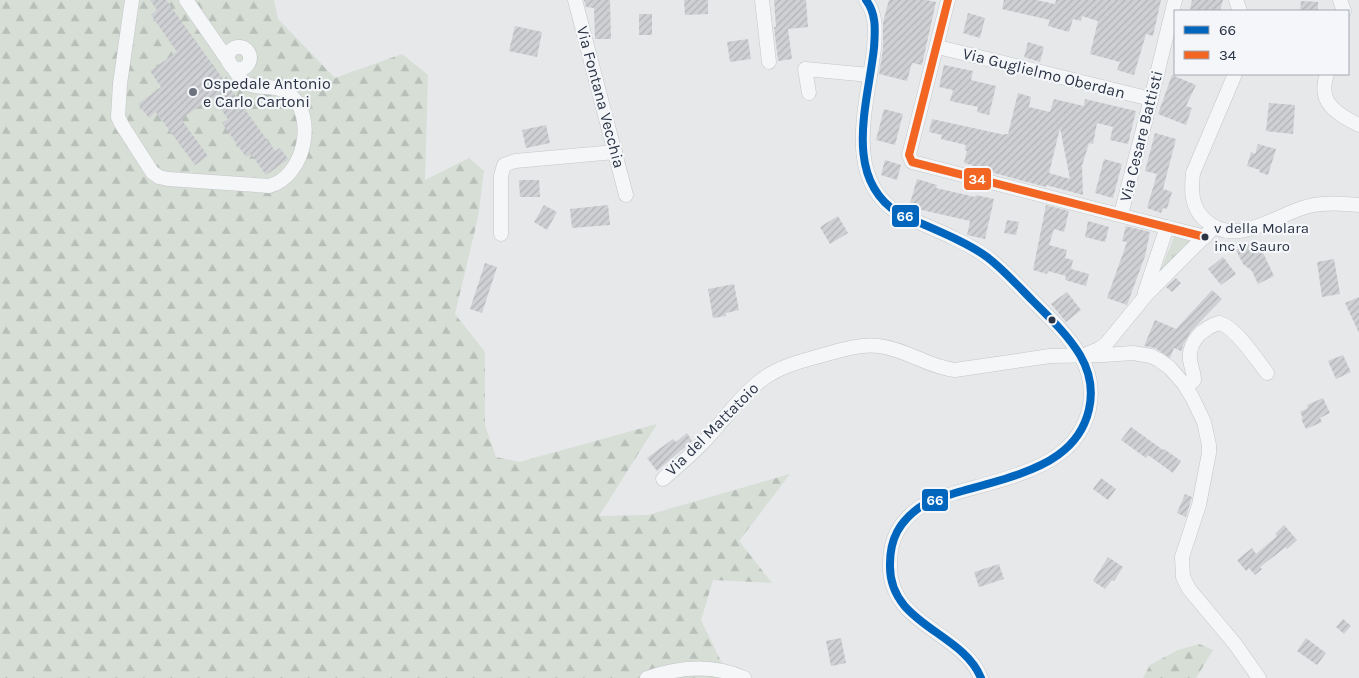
<svg xmlns="http://www.w3.org/2000/svg" width="1359" height="678" viewBox="0 0 1359 678" font-family="Karla,sans-serif">
<style>
.grass{fill:url(#grass-tufts)}
.forest{fill:url(#forest-firs)}
.building{fill:url(#building-hatch);fill-rule:evenodd}
.lines{fill:none;stroke-linecap:round;stroke-linejoin:round}
.minor-casing{stroke:#c4c6c8;stroke-width:15}
.minor{stroke:#f5f6f7;stroke-width:14}
.bus-1-casing{stroke:#f4f6f9;stroke-width:11}
.bus-2-casing{stroke:#f4f6f9;stroke-width:11}
.bus-1{stroke:#0065bd;stroke-width:8}
.bus-2{stroke:#f26522;stroke-width:8}
.poi-dot{fill:#6c737f;stroke:#f4f6f9;stroke-width:2}
.bus-dot{fill:#2b3445;stroke:#f4f6f9;stroke-width:2}
.labels{text-anchor:middle;dominant-baseline:central;stroke-width:4.5;stroke-linejoin:round;paint-order:stroke}
.bus-label{font-size:15px;fill:#2b3445;stroke:#f4f6f9;text-anchor:start}
.street-label{font-size:16px;fill:#2b3445;stroke:#f4f6f9}
.poi-label{font-size:16px;fill:#2b3445;stroke:#f4f6f9;text-anchor:start}
.line-badge{stroke:#f4f6f9;stroke-width:2}
.badge-label{font-size:14px;text-anchor:middle;font-weight:bold;fill:#fff}
</style>
<defs>
<pattern id="grass-tufts" width="24" height="20" patternUnits="userSpaceOnUse" patternTransform="scale(1.25)"><rect width="24" height="20" fill="#d6ded6"/><path d="M3 7l-1-3M5 7V3M7 7l1-3M15 17l-1-3M17 17v-4M19 17l1-3" fill="none" stroke="#b8bfb9"/></pattern>
<pattern id="forest-firs" width="22" height="20" patternUnits="userSpaceOnUse" patternTransform="scale(1.25)"><rect width="22" height="20" fill="#d6ded6"/><path d="M5 1l3.5 6h-7zM16 11l3.5 6h-7z" fill="#b8bfb9"/></pattern>
<pattern id="building-hatch" width="6" height="6" patternUnits="userSpaceOnUse" patternTransform="scale(1.25)"><rect width="6" height="6" fill="#ced0d3"/><path d="M-1 1l2-2M0 6l6-6M5 7l2-2" fill="none" stroke="#b1b3b6"/></pattern>
</defs>
<rect width="100%" height="100%" fill="#e6e8ea"/>
<polygon class="grass" points="1175,235 1191,240 1159,274"/>
<g class="forest">
<polygon points="0,0 274,0 278,19 335,78 402,54 428,75 425,180 469,158 484,171 478,217 455,314 485,352 485,425 496,457 519,462 657,424 599,516 648,515 790,474 739,541 772,583 713,580 701,620 729,678 0,678"/>
<polygon points="1199,644 1213,650 1196,678 1143,678 1150,665 1178,650"/>
</g>
<g class="building">
<polygon points="150,0 166,0 275,151 280,148 288,159 287,160 266,175 251,154 246,157 222,123 228,119 212,97 181,119 208,156 195,165 156,112 149,118 138,104 161,87 150,71 177,52 151,15 157,10"/>
<polygon points="584,0 610,0 611,39 595,39 594,8 586,7"/>
<polygon points="684,0 708,0 708,14 685,15"/>
<polygon points="774,0 806,0 808,27 788,29 792,59 778,61 774,27 776,27"/>
<polygon points="889,0 926,0 936,2 922,65 912,63 907,81 879,74 883,49 883,22"/>
<polygon points="1004,0 1036,0 1055,4 1056,0 1161,0 1153,36 1146,34 1134,75 1117,70 1120,62 1090,54 1098,21 1082,16 1081,21 1073,19 1069,32 1048,26 1050,20 1002,9"/>
<polygon points="1192,0 1223,0 1220,11 1197,11 1190,9"/>
<polygon points="1301,1 1318,2 1318,11 1300,11"/>
<polygon points="968,13 985,18 980,38 963,33"/>
<rect x="639" y="14" width="13" height="21"/>
<polygon points="515,26 542,32 537,57 509,51"/>
<polygon points="748,39 751,59 730,62 727,42"/>
<polygon points="1028,42 1044,47 1040,62 1024,57"/>
<polygon points="944,65 973,71 971,80 996,86 989,115 977,112 978,107 950,101 953,90 939,87"/>
<polygon points="1172,75 1196,85 1186,106 1192,108 1186,125 1158,114"/>
<path d="M1018,93L1031,97L1029,107L1050,112L1054,99L1084,106L1085,99L1136,111L1128,144L1110,140L1113,127L1097,123L1093,144L1089,143L1082,166L1083,195L1046,185V187L972,167V165L964,163L967,151L965,150L966,145L941,139L942,135L929,132L932,119L1005,135V134H1008ZM1060,128L1070,179L1049,173Z"/>
<polygon points="1269,103 1295,105 1293,134 1266,131"/>
<polygon points="884,109 903,114 895,145 876,140"/>
<polygon points="546,125 550,143 526,148 522,130"/>
<polygon points="1155,133 1176,139 1163,189 1172,192 1167,209 1163,208 1161,213 1147,208 1157,174 1145,171"/>
<polygon points="1258,144 1276,149 1268,175 1259,172 1260,170 1247,166 1251,152 1255,154"/>
<polygon points="1104,159 1122,164 1113,198 1095,193"/>
<polygon points="885,160 901,165 897,180 881,175"/>
<polygon points="917,179 937,185 936,188 975,197 976,195 994,199 985,239 967,235 970,221 909,207"/>
<polygon points="519,180 539,180 540,197 520,197"/>
<polygon points="544,205 557,212 547,230 534,222"/>
<polygon points="608,205 610,225 572,228 570,209"/>
<polygon points="1046,205 1069,211 1064,232 1054,229 1049,245 1067,250 1065,258 1073,260 1071,269 1089,274 1086,286 1065,280 1066,276 1048,271 1047,274 1033,270"/>
<polygon points="838,216 848,233 830,244 820,227"/>
<polygon points="1007,220 1019,222 1016,235 1004,233"/>
<polygon points="1088,221 1109,227 1105,242 1085,237"/>
<polygon points="1126,226 1150,232 1145,256 1127,305 1107,298 1127,242 1122,241"/>
<polygon points="1257,240 1274,276 1258,284 1252,271 1243,264 1236,250"/>
<polygon points="1223,257 1236,274 1221,285 1208,269"/>
<polygon points="1334,259 1340,294 1322,297 1317,262"/>
<polygon points="485,263 497,267 482,313 470,309"/>
<polygon points="1176,278 1181,283 1172,292 1166,287"/>
<polygon points="734,284 739,310 726,313 726,316 713,318 708,289"/>
<polygon points="1212,290 1222,299 1191,331 1184,343 1181,351 1174,348 1170,358 1155,348 1144,346 1155,320 1176,329"/>
<polygon points="1067,292 1081,310 1066,322 1051,304"/>
<polygon points="1359,297 1359,333 1345,303"/>
<polygon points="1343,355 1351,372 1336,379 1328,361"/>
<polygon points="1323,398 1330,413 1320,418 1322,422 1306,429 1301,419 1303,418 1300,412 1308,408 1307,405"/>
<polygon points="1131,427 1163,450 1164,449 1181,461 1173,473 1148,455 1146,458 1121,440"/>
<polygon points="687,433 692,441 657,471 647,458 673,439 676,442"/>
<polygon points="1101,478 1116,489 1108,500 1093,489"/>
<polygon points="1185,494 1192,497 1186,517 1177,513"/>
<polygon points="1284,525 1297,540 1287,549 1286,547 1260,567 1262,569 1255,575 1249,568 1246,571 1237,560 1252,548 1256,554 1277,536 1275,534"/>
<polygon points="1108,557 1123,567 1114,581 1112,580 1105,589 1093,581"/>
<polygon points="999,564 1004,579 979,587 974,572"/>
<polygon points="1343,619 1351,626 1344,634 1336,627"/>
<polygon points="841,638 846,663 831,666 826,641"/>
<polygon points="1306,638 1326,653 1317,665 1297,651"/>
</g>
<g class="lines">
<defs>
<g id="minor">
<path d="M132,0L120,84L118,117L122,125L152,172L159,177L168,179L269,186C305,177 318,114 288,93C273,83 259,91 243,82L186,0"/>
<polyline points="575,0 626,195"/>
<polyline points="762,0 769,62"/>
<path d="M866,0C877,15 875,31 874,48C868,103 842,177 898,213C925,226 964,240 987,257C1004,270 1018,286 1033,301C1050,318 1068,335 1080,355C1101,391 1090,432 1058,455C1032,474 986,484 955,493C943,497 931,500 920,507C899,522 890,539 890,564C888,625 962,631 981,678"/>
<polyline points="948,0 909,155 912,162 1205,237"/>
<polyline points="1236,0 1240,11"/>
<polyline points="1340,0 1344,11"/>
<polyline points="938,47 1151,99"/>
<circle cx="239" cy="58" r="11"/>
<path d="M1235,74L1193,173C1191,191 1191,207 1205,220C1236,249 1276,214 1309,206C1325,202 1342,203 1359,205"/>
<path d="M1327,74C1317,102 1336,114 1359,125"/>
<polyline points="809,93 805,69 870,75"/>
<polyline points="1121,214 1151,99 1175,0"/>
<polyline points="501,234 501,176 504,165 515,161 615,152"/>
<polyline points="1145,292 1167,227"/>
<polyline points="1089,353 1099,349 1106,344 1147,294 1210,231"/>
<path d="M1184,384L1192,382L1194,380C1194,373 1191,367 1190,360C1188,341 1203,328 1219,323C1235,326 1257,360 1267,373"/>
<path d="M663,479C679,465 696,451 710,435C727,416 742,394 763,379C780,366 802,361 823,355C841,350 859,344 879,346C906,349 928,367 955,370L1050,356L1104,355L1133,353L1151,356L1159,360L1170,368L1184,384L1192,397L1204,422L1209,445V453L1199,505L1182,557L1183,577L1189,589L1235,644L1259,678"/>
<path d="M647,678C679,667 713,664 744,678"/>
</g>
</defs>
<use href="#minor" class="minor-casing"/>
<use href="#minor" class="minor"/>
<defs>
<path id="bus-1" d="M866,0C877,15 875,31 874,48C868,103 842,177 898,213C925,226 964,240 987,257C1004,270 1018,286 1033,301C1050,318 1068,335 1080,355C1101,391 1090,432 1058,455C1032,474 986,484 955,493C943,497 931,500 920,507C899,522 890,539 890,564C888,625 962,631 981,678"/>
<polyline id="bus-2" points="948,0 909,155 912,162 1205,237"/>
</defs>
<use href="#bus-1" class="bus-1-casing"/>
<use href="#bus-2" class="bus-2-casing"/>
<use href="#bus-1" class="bus-1"/>
<use href="#bus-2" class="bus-2"/>
</g>
<circle class="poi-dot" cx="193" cy="92" r="5"/>
<g class="bus-dot">
<circle cx="1205" cy="237" r="4.5"/>
<circle cx="1052" cy="320" r="4.5"/>
</g>
<g class="labels">
<g class="bus-label">
<text x="1214" y="228">v della Molara<tspan x="1214" dy="18">inc v Sauro</tspan></text>
</g>
<g class="street-label">
<text transform="translate(1044 73) rotate(14)">Via Guglielmo Oberdan</text>
<text transform="translate(601 97) rotate(75)">Via Fontana Vecchia</text>
<text transform="translate(1141 136) rotate(-76)">Via Cesare Battisti</text>
<text transform="translate(712 429) rotate(-45)">Via del Mattatoio</text>
</g>
<g class="poi-label">
<text x="203" y="83">Ospedale Antonio<tspan x="203" dy="18">e Carlo Cartoni</tspan></text>
</g>
</g>
<g class="line-badge">
<rect x="963" y="167" width="29" height="24" rx="5" fill="#f26522"/>
<rect x="891" y="204" width="29" height="24" rx="5" fill="#0065bd"/>
<rect x="921" y="488" width="28" height="24" rx="5" fill="#0065bd"/>
</g>
<g class="badge-label">
<text x="977" y="184">34</text>
<text x="905" y="221">66</text>
<text x="935" y="505">66</text>
</g>
<rect x="1174" y="10" width="175" height="65" fill="#f4f6f9" stroke="#a4a8b1"/>
<rect x="1184" y="26" width="25" height="8" fill="#0065bd" stroke="#a4a8b1"/>
<text x="1219" y="35" font-size="15" fill="#2b3445">66</text>
<rect x="1184" y="51" width="25" height="8" fill="#f26522" stroke="#a4a8b1"/>
<text x="1219" y="60" font-size="15" fill="#2b3445">34</text>
</svg>
